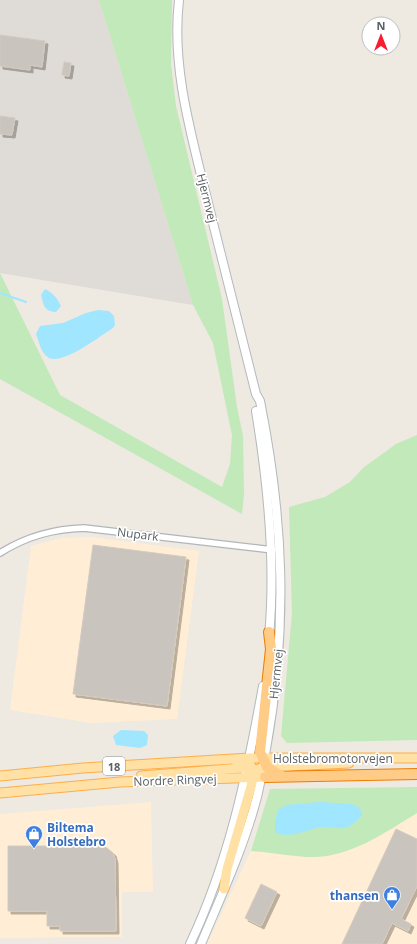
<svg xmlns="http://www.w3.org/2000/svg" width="417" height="944" viewBox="0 0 417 944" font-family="'Open Sans',sans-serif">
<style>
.commercial{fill:#ffeed5}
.industrial{fill:#dfdbd6}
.green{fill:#c2e9ba}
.water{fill:#a0e6ff}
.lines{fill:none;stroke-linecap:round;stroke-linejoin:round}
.stream{stroke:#a0e6ff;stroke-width:2}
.building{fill:#c9c4be;stroke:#d4cabf;filter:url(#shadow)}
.street-casing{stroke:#b2b6ba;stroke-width:8}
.secondary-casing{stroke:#b3b9bd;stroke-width:10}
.primary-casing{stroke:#ffad49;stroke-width:11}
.highway-casing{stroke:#ef7c00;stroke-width:12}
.street{stroke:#fff;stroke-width:5.5}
.secondary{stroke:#fff;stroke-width:8}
.primary{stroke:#ffe1a5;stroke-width:9}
.highway{stroke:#ffcc87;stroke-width:10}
.labels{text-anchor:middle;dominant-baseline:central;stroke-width:3.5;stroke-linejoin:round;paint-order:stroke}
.shield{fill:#fff;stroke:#8c9092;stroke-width:1}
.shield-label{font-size:11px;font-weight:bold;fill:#5a6064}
.street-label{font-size:12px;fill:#5a6064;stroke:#fff}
.shop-label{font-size:12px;font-weight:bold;fill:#366cbe;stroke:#fff;text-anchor:start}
</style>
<defs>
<filter id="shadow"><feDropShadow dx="3" dy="3" stdDeviation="0" flood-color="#0004"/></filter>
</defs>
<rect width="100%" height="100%" fill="#eee9e1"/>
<g class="commercial">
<polygon points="91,537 199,551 177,719 91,723 10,710 31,546 61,538"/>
<polygon points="151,802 153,892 122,892 122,937 0,938 0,814"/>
<polygon points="417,813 417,944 207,944 251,851 314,857 364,844"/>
</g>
<polygon class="industrial" points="0,0 99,0 193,305 0,273"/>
<g class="green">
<polygon points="99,0 172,0 171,64 176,106 222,299 237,407 243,436 244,494 242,514 0,379 0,273 60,395 222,487 230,464 232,435 213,343 193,305"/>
<polygon points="417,435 417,740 287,743 281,736 292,613 289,507 325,497 350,482 363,468 396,444"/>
<path d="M417,787V813C386,832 351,857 313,857C293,857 272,852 251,851L270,789Z"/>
</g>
<g class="water">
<path d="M45,289C52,292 58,299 61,306L56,312C44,311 44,306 41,295Z"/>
<path d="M98,310L109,311L114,316L115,325L113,328C100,336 63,365 49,358C41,354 39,341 36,334L40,326L63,323L86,313Z"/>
<polygon points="121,730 144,731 148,735 147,745 140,748 116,745 113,736"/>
<path d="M320,802L352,804L360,808L362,815C357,821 352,826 344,828C337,829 329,826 322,827C307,829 290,840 275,832V823L278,810L286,805Z"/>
</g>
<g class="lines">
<polyline class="stream" points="0,293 26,302"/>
</g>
<g class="building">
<polygon points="0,35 45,41 42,67 30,65 30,70 0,66"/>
<polygon points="64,62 71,63 69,76 62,75"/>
<polygon points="0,116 15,118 12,135 0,134"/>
<polygon points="93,545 186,557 167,706 73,694"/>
<polygon points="396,829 417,839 417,886 401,919 411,924 408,931 392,923 382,944 342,944"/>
<polygon points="8,846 102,846 107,848 113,853 115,860 116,931 60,931 60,926 47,926 47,911 8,911"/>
<polygon points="261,884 277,892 261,926 245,918"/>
</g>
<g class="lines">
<defs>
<path id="street" d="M0,553C27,536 53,529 84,528L273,550"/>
<g id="secondary">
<path d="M179,0C171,68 192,137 208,203C224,267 240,331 256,394L260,401C284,521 288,628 266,749C263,765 261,781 257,797C244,847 221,896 201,944"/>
<path d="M256,411C268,484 276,562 269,636"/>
<path d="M190,944C229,862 247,775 263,686"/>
</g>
<g id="primary">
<polyline points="0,776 83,768 250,758 417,758"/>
<polyline points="141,776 242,768 251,766"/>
<polyline points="245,777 255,770 267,767 349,763"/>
<polyline points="0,793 120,782 265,777"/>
<path d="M224,889L227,869L252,783C252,771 246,762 235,760"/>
</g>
<g id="highway">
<polyline points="269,632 271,649 260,752 267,767 282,776"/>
<polyline points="265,777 417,774"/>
</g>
</defs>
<use href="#street" class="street-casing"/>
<use href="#secondary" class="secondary-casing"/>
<use href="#primary" class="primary-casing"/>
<use href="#highway" class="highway-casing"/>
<use href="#street" class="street"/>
<use href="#secondary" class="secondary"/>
<use href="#primary" class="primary"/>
<use href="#highway" class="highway"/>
</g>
<defs>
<symbol id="shop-pin" viewBox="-11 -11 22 30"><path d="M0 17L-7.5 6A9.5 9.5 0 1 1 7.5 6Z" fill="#3f7fe0" stroke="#fff"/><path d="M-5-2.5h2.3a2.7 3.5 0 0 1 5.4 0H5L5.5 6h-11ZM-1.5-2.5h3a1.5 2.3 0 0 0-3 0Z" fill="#fff"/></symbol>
</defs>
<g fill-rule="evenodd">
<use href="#shop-pin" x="24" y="824" width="20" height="27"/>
<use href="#shop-pin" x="382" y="885" width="20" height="27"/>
</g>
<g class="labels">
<rect class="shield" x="103" y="757" width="22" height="18" rx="3"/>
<g class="shield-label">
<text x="114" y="766">18</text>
</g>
<g class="street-label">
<text transform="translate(207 198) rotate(76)">Hjermvej</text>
<text transform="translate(138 534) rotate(7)">Nupark</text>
<text transform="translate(276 674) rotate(-84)">Hjermvej</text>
<text x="333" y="758">Holstebromotorvejen</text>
<text transform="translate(175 780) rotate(-2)">Nordre Ringvej</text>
</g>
<g class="shop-label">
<text x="47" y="827">Biltema<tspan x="47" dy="14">Holstebro</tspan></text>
<text x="379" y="895" text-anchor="end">thansen</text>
</g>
</g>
<g transform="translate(381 36)"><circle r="19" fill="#ffffff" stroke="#bdbfc1"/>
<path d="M0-3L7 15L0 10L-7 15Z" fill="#fa1b2f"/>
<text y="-6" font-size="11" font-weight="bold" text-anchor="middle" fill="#5a6064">N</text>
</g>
</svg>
